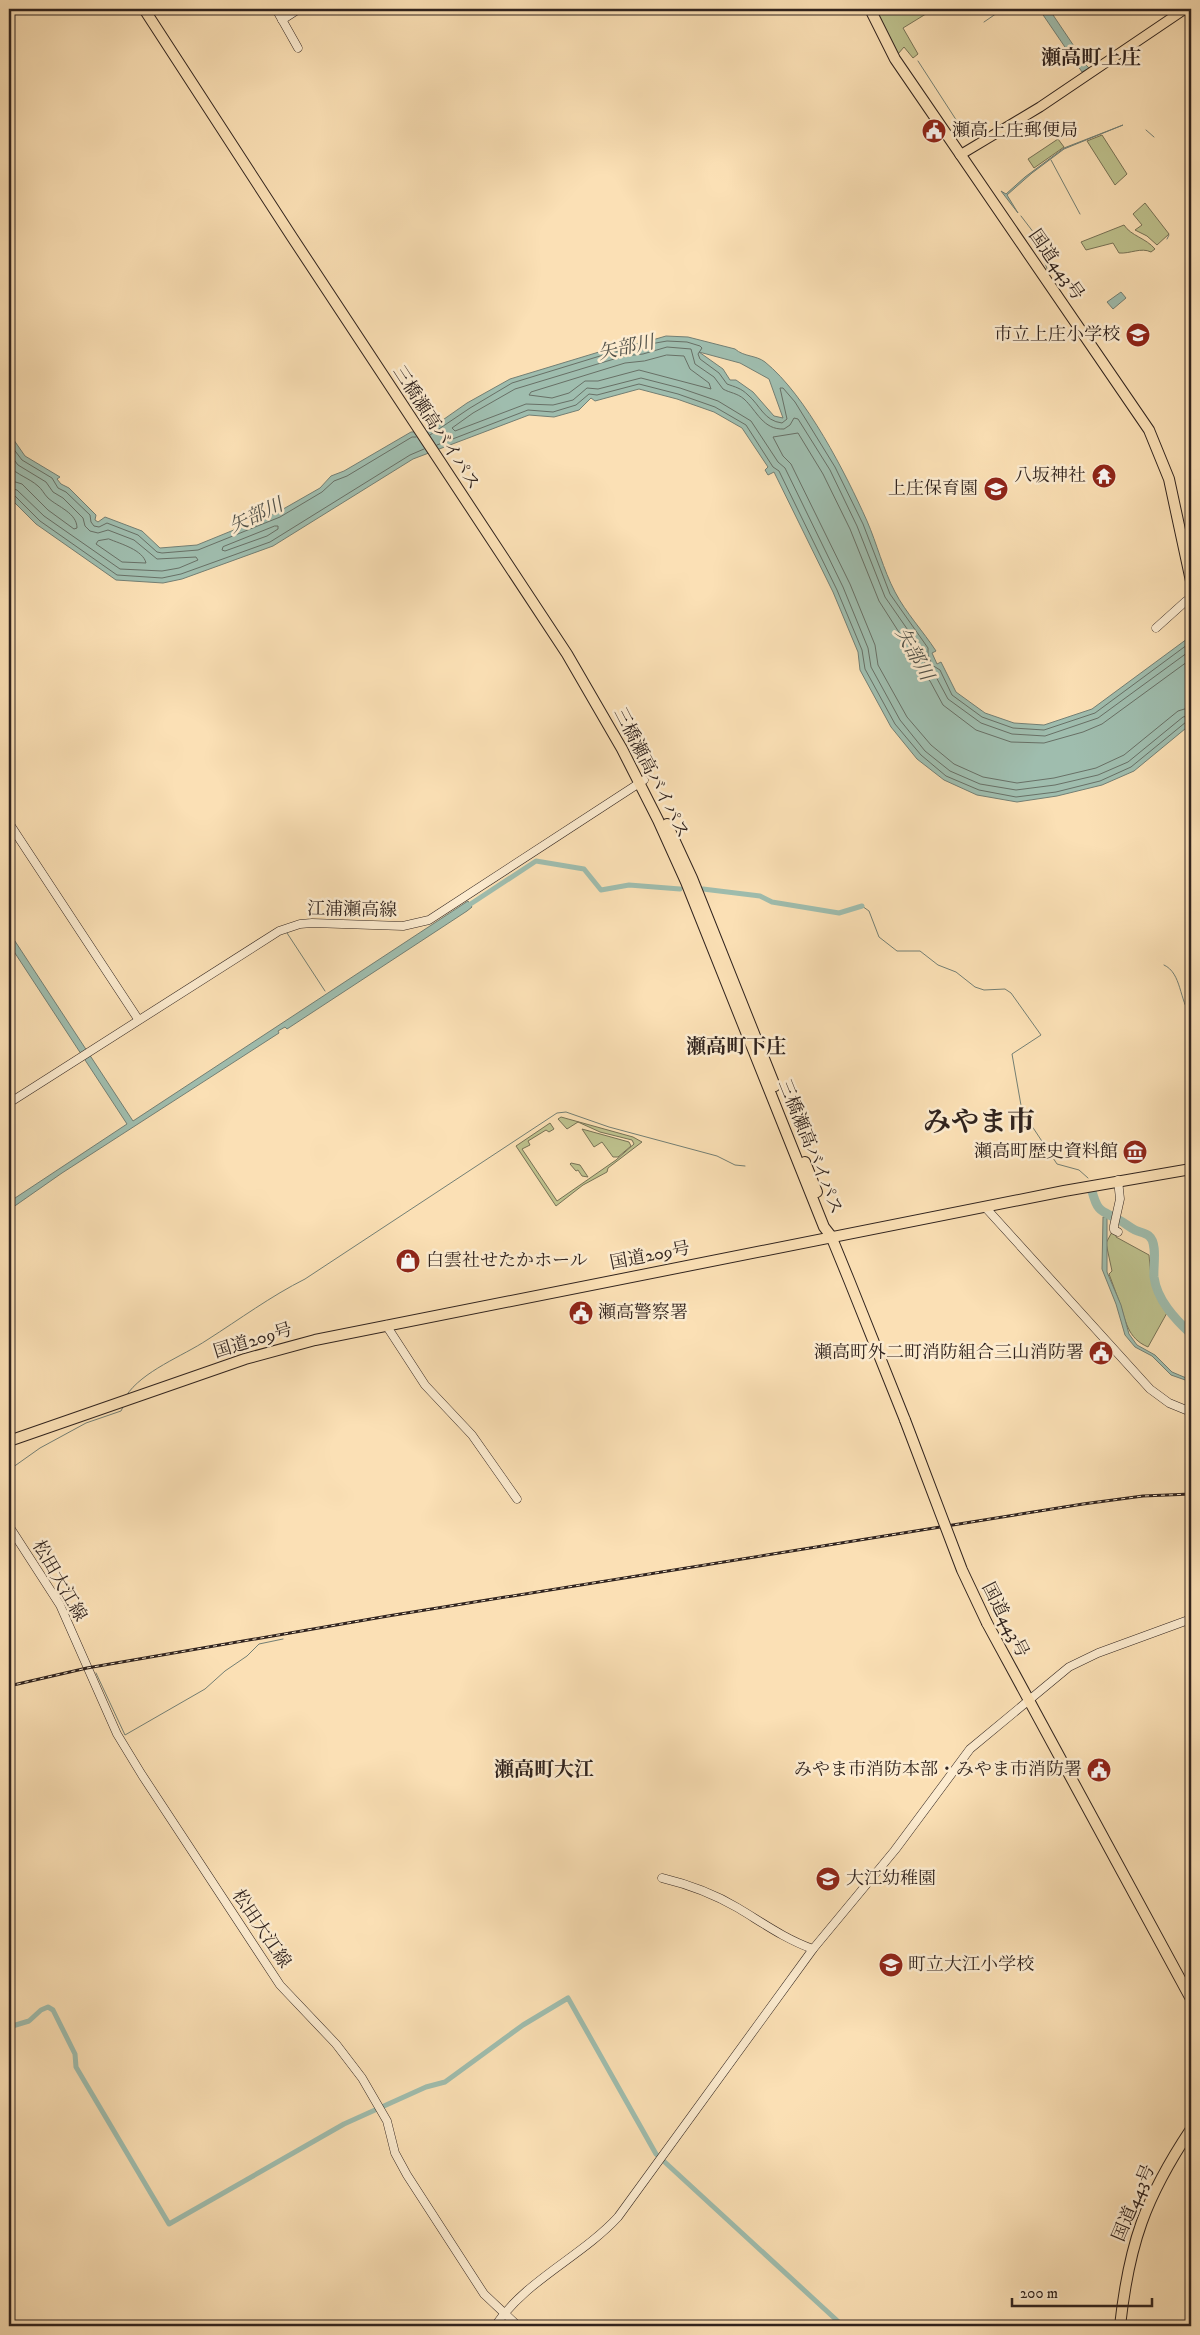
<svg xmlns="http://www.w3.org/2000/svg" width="1200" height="2335" viewBox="0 0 1200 2335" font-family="'IM FELL DW Pica','Noto Serif JP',serif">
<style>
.green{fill:#bec28e;stroke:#777256}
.water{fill:#9fbdae;stroke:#737f74;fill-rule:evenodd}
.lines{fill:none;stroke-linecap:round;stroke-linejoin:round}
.shore{stroke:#687066;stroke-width:1}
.stream{stroke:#737f74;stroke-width:1}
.canal{stroke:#9fbdae;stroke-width:5}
.river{stroke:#9fbdae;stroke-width:9}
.secondary-casing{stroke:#30231e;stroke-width:9}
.primary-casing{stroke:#30231e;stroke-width:11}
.highway-casing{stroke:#30231e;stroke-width:12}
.secondary{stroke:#fcebcf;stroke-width:8}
.primary{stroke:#fbe0b5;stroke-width:9}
.highway{stroke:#fbe0b5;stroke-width:10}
.rail-casing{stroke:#30231e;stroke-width:3}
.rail{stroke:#fcebcf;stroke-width:1;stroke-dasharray:4;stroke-linecap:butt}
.highway-bridge-casing{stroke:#30231e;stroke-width:12;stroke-linecap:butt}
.highway-bridge{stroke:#fbe0b5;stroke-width:10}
.labels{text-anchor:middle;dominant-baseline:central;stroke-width:5;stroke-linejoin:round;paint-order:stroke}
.poi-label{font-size:18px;fill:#30231e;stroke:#fcebcf;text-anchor:end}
.street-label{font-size:18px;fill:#30231e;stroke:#fcebcf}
.water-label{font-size:19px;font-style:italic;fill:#515149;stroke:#fcebcf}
.quarter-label{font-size:20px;font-weight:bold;fill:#30231e;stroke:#fcebcf}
.town-label{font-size:28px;font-weight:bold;fill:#30231e;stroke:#fcebcf}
</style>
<rect width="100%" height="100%" fill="#fbe0b5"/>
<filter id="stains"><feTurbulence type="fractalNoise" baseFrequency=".004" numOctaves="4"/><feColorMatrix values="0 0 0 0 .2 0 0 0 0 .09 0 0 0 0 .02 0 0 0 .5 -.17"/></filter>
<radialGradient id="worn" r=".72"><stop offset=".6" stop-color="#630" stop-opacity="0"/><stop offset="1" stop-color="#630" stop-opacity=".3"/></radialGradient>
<g class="green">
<polygon points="879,9 934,9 903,28 918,54 913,58 904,47 898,54 875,11"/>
<polygon points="1102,135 1127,174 1115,185 1087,141"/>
<polygon points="1058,139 1064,147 1034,168 1028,159"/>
<polygon points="1145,203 1169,234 1157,245 1147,236 1135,230 1142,225 1133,214"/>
<path d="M1124,225C1131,236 1146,238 1155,249L1151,252C1141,247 1130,254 1119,253L1113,243L1086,250L1081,242Z"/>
<polygon points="561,1117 633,1137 642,1142 608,1168 607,1172 583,1185 556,1206 516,1146 550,1123 554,1129 549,1132 546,1130 528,1141 530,1145 522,1149 557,1201 616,1160 634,1144 632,1140 600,1132 578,1122 567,1129 558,1119"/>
<polygon points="582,1129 629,1142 631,1146 618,1157 613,1157 602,1142 594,1147"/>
<polygon points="571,1163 580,1165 588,1177 582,1176 578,1170 576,1171 570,1164"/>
<path d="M1112,1232L1117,1234L1116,1237L1149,1255L1151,1276L1157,1294L1168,1311L1148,1347C1127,1338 1126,1321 1119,1301C1116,1292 1112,1283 1109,1274L1112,1271L1106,1243Z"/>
</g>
<g class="water">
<polygon points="1039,9 1049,9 1084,61 1083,62 1089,68 1082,72"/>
<polygon points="1123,125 1064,149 1032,173 1007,195 1018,213 1001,191 1006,194 1025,177 1064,148"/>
<polygon points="1121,292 1126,298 1113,309 1107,302"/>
<path d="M666,336L688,337L735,349C744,357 756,355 765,362C806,395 846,474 867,521C877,544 883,569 895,592C906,613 923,631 936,651L932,653L937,664L941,662L956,692L985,713L1014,723L1044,725L1092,709L1191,636V724L1134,771L1102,785L1057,796L1017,802L977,795L944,780L917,759L891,727L860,670L858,652L833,592L774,472L768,475L765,470L768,467L742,428L714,412L677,399L639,389L595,401L591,398L579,410L554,417L529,415L413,459L273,546L182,579L163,583L116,580L36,524L9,497V433L25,456L60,477L57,479L61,484L69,488L96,515L95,520L98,522L105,517L142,531L160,548L197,545L278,512L320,488L331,476L344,471L411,432L427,431L467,403L510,379L622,345L642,343ZM699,352L740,363L769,379L783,418L774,416L753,392L736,380H730L723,369Z"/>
<polygon points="468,901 472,907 467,911 287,1029 285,1027 278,1031 279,1033 62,1173 9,1210 9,1202 127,1124 9,944 9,932 133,1121"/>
<polygon points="1103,1217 1107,1217 1107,1272 1121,1305 1129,1334 1137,1345 1155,1355 1172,1372 1191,1380 1191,1382 1171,1375 1152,1356 1135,1347 1125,1335 1116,1304 1102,1269"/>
</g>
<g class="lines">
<g class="shore">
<polygon points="667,355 684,356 690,369 709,383 711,389 639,370 598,381 585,381 569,393 552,398 529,395 531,392 625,363 644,361"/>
<path d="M430,435L470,408L512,383L600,356L623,350L643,348L650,344L667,341L687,342L700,346L702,348L698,354L700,359L719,373L727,384C735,387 741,388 748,395C760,405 764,421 782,423L787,419L780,388H783L795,402L835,467L863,524L890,594L928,648V655L932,665L940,670L952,695L982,717L1013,728L1044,730L1095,713L1191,642"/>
<polyline points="9,443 22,460 52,478 58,488 66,492 90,515 91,522 94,526 99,527 107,523 138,535 157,552 162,553 198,550 280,517 322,492 334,481 347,476 412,437 416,437"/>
<polyline points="437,445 528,410 553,412 576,405 589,394 597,395 639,384 678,394 715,407 746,425 773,467 779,471 837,590 862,650 865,669 895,724 921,755 946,776 979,790 1016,797 1056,792 1100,781 1131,767 1186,722 1191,721"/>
<polyline points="9,453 18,465 46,482 53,492 63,498 83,518 85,526 90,531 98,533 108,530 134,540 157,559 196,557 198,560 179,568 162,571 120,569 44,516 17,490 9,488"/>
<path d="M9,466C17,475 29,478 38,486C42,489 44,494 48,498C58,507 77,513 77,528L74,529L48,510L22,484L9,480"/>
<polyline points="9,494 14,495 40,521 117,575 162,578 181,574 270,542 410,455 424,449"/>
<polygon points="275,526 278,526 278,529 267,536 225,551 222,550 223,547"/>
<path d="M109,539C121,544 143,550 146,563L122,562L96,544L98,541Z"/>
<path d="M1191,650L1098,718L1045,736L1012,734L981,723L948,699L935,675L926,668L921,649L885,597L857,526L830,470L798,419L794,418L790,425L784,429C763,430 757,411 744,399C737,393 730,393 723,389L714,377L695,364L691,349L667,347L643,354L624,356L515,389L473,413L452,428L455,431L526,404L553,405L573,400L587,388L598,389L641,378L680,388L718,401L751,421L778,462L785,468L843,587L868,648L871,667L900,720L925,751L950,771L980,784L1016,790L1055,785L1098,775L1128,762L1183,717L1191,715"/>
<polyline points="1191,659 1102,724 1083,732 1044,743 1011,742 976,730 943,705 930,681 921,673 910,646 902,637 879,601 850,529 823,474 798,433 773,437 783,456 791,464 850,584 875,645 878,665 907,717 931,745 954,764 983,777 1017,783 1054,778 1096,768 1124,755 1178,711 1191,707"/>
</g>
<g class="stream">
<polyline points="970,9 971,10"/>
<polyline points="984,22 1003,9"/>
<polyline points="918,61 964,132"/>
<polyline points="1146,130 1154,137"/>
<polyline points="955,139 973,127 980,136"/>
<polyline points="1051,160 1080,214"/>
<polyline points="1021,216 1034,233 1049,274"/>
<polyline points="1167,239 1169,235"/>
<polyline points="1189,414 1191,413"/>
<polyline points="862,906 869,911 879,937 897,951 920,951 938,965 956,972 975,987 984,990 1005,989 1011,993 1041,1035 1012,1054 1022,1111 1057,1164 1079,1170 1088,1178"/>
<polyline points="287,933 325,991"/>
<path d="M1164,965C1182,973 1179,1001 1191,1015"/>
<path d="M126,1396C142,1371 183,1356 207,1340C240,1319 271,1296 305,1279L557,1113L566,1112L609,1127L717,1156L735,1165L745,1166"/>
<polyline points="9,1470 40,1448 86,1423 121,1411 124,1405"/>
<polyline points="96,1673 125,1735 205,1689 225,1671 247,1656 259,1644 283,1639"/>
</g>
<g class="canal">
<polyline points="703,889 760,896 772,902 839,913 862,906"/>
<polyline points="466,907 536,861 584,869 601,890 629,885 680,889"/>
<polyline points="9,2027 29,2021 41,2010 48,2007 53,2010 75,2054 76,2067 169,2224 344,2124 426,2087 445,2082 523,2025 568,1998 656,2154 843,2326"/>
</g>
<path class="river" d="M1092,1191C1098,1214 1102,1210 1119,1220C1125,1223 1129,1227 1135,1230C1139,1232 1146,1233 1149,1236C1158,1243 1153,1267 1154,1277C1157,1300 1175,1319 1191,1334"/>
<defs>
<g id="secondary">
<polyline points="276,9 298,48"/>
<polyline points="282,20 299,9"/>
<polyline points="1156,628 1186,601"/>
<polyline points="9,823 138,1019"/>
<polyline points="9,1103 279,931 300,924 312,923 403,926 429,920 644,780"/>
<polyline points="985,1207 1150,1389 1169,1403 1191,1412"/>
<polyline points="1118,1232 1114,1230 1114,1226 1120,1199 1118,1180"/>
<polyline points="386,1325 425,1385 472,1435 517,1499"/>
<polyline points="9,1526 60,1605 117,1734 142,1775 280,1985 336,2044 362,2078 387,2121 395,2153 407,2175 484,2294 518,2326"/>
<path d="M662,1878C687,1884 716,1895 738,1908C763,1923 785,1939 813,1949"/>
<path d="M495,2326C526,2280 581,2257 618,2217L813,1949L895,1850L970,1749L1069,1667L1098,1653L1191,1619"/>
</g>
<polyline id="primary" points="960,155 1040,107 1185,9"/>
<g id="highway">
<polyline points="144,9 292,237 567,654 622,749 658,820 686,882 824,1227 831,1236 849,1280 905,1420"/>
<polyline points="870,9 895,59 1149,430 1169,479 1191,581"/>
<polyline points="667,824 692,878 775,1086"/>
<polyline points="805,1162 817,1192"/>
<polyline points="9,1441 245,1359 315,1340 1064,1191 1191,1169"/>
<polyline points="987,1623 1191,1999"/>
<path d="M1120,2326C1129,2244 1145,2198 1191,2129"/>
</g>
</defs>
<use href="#secondary" class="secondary-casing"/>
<use href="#primary" class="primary-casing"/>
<use href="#highway" class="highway-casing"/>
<use href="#secondary" class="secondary"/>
<use href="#primary" class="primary"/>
<use href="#highway" class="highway"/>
<defs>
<polyline id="rail" points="9,1686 87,1668 388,1616 1083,1504 1143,1496 1191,1494"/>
</defs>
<use href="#rail" class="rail-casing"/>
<use href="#rail" class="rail"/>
<defs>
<polyline id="highway-bridge" points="905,1420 962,1570 987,1623"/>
</defs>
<use href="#highway-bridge" class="highway-bridge-casing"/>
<use href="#highway-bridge" class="highway-bridge"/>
</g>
<defs>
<symbol id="civic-disc" viewBox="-11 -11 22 22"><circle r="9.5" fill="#8f2418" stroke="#fcebcf"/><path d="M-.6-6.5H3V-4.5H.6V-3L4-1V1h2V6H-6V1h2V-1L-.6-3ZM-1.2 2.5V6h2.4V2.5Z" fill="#fff"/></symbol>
<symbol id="school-disc" viewBox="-11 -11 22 22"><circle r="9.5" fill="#8f2418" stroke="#fcebcf"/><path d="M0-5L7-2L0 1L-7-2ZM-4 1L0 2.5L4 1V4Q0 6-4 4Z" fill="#fff"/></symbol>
<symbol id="temple-disc" viewBox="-11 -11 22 22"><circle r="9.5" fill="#8f2418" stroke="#fcebcf"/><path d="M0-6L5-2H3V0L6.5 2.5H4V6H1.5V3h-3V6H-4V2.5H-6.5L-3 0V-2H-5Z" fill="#fff"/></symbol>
<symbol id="museum-disc" viewBox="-11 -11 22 22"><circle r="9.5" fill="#8f2418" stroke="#fcebcf"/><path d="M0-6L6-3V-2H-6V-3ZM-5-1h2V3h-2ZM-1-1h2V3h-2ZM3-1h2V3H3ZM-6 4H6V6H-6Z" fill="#fff"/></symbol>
<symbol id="shop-disc" viewBox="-11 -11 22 22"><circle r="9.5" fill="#8f2418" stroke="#fcebcf"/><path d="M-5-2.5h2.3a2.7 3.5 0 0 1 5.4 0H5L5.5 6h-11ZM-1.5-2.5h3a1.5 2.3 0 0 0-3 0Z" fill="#fff"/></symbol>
</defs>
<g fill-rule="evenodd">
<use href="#civic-disc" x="920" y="117" width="28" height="28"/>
<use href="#school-disc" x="1124" y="321" width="28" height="28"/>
<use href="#temple-disc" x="1090" y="462" width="28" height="28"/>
<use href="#school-disc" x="982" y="475" width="28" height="28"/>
<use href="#museum-disc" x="1121" y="1138" width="28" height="28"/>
<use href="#shop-disc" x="394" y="1247" width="28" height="28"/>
<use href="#civic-disc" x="567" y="1299" width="28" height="28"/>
<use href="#civic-disc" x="1087" y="1339" width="28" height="28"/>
<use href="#civic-disc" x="1085" y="1756" width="28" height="28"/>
<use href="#school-disc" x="814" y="1865" width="28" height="28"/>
<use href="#school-disc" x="877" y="1951" width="28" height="28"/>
</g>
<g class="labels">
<g class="poi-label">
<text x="952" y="131" text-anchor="start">瀬高上庄郵便局</text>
<text x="1120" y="335">市立上庄小学校</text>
<text x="1086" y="476">八坂神社</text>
<text x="978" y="489">上庄保育園</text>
<text x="1118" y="1152">瀬高町歴史資料館</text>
<text x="426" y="1261" text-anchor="start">白雲社せたかホール</text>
<text x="598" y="1313" text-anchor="start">瀬高警察署</text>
<text x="1084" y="1353">瀬高町外二町消防組合三山消防署</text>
<text x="1082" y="1770">みやま市消防本部・みやま市消防署</text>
<text x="846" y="1879" text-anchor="start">大江幼稚園</text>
<text x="908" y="1965" text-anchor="start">町立大江小学校</text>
</g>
<g class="street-label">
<text transform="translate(1056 265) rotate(55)">国道443号</text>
<text transform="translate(436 428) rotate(57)">三橋瀬高バイパス</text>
<text transform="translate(651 773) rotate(63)">三橋瀬高バイパス</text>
<text transform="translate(352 910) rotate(1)">江浦瀬高線</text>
<text transform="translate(810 1147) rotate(68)">三橋瀬高バイパス</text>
<text transform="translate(650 1256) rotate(-11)">国道209号</text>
<text transform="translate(253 1341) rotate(-17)">国道209号</text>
<text transform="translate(59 1581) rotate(60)">松田大江線</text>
<text transform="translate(1005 1620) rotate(63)">国道443号</text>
<text transform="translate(261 1929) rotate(56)">松田大江線</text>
<text transform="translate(1134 2203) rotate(-67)">国道443号</text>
</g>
<g class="water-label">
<text transform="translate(626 348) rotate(-12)">矢部川</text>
<text transform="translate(256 516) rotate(-25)">矢部川</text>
<text transform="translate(914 654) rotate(61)">矢部川</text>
</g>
<g class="quarter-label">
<text x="1091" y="58">瀬高町上庄</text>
<text x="736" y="1047">瀬高町下庄</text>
<text x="544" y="1770">瀬高町大江</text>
</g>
<g class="town-label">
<text x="979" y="1122">みやま市</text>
</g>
</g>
<rect width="1200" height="2335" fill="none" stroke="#fbe0b5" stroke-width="30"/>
<rect x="10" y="10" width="1180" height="2315" fill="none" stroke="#30231e" stroke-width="2.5"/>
<rect x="15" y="15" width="1170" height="2305" fill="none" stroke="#30231e"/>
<path d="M1012 2298v8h140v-8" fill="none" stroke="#30231e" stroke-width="2.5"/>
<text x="1020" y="2298" font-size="15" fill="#30231e" stroke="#fcebcf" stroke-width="4" paint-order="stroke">200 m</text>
<rect width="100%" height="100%" filter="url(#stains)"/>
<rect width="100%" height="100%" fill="url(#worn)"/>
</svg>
